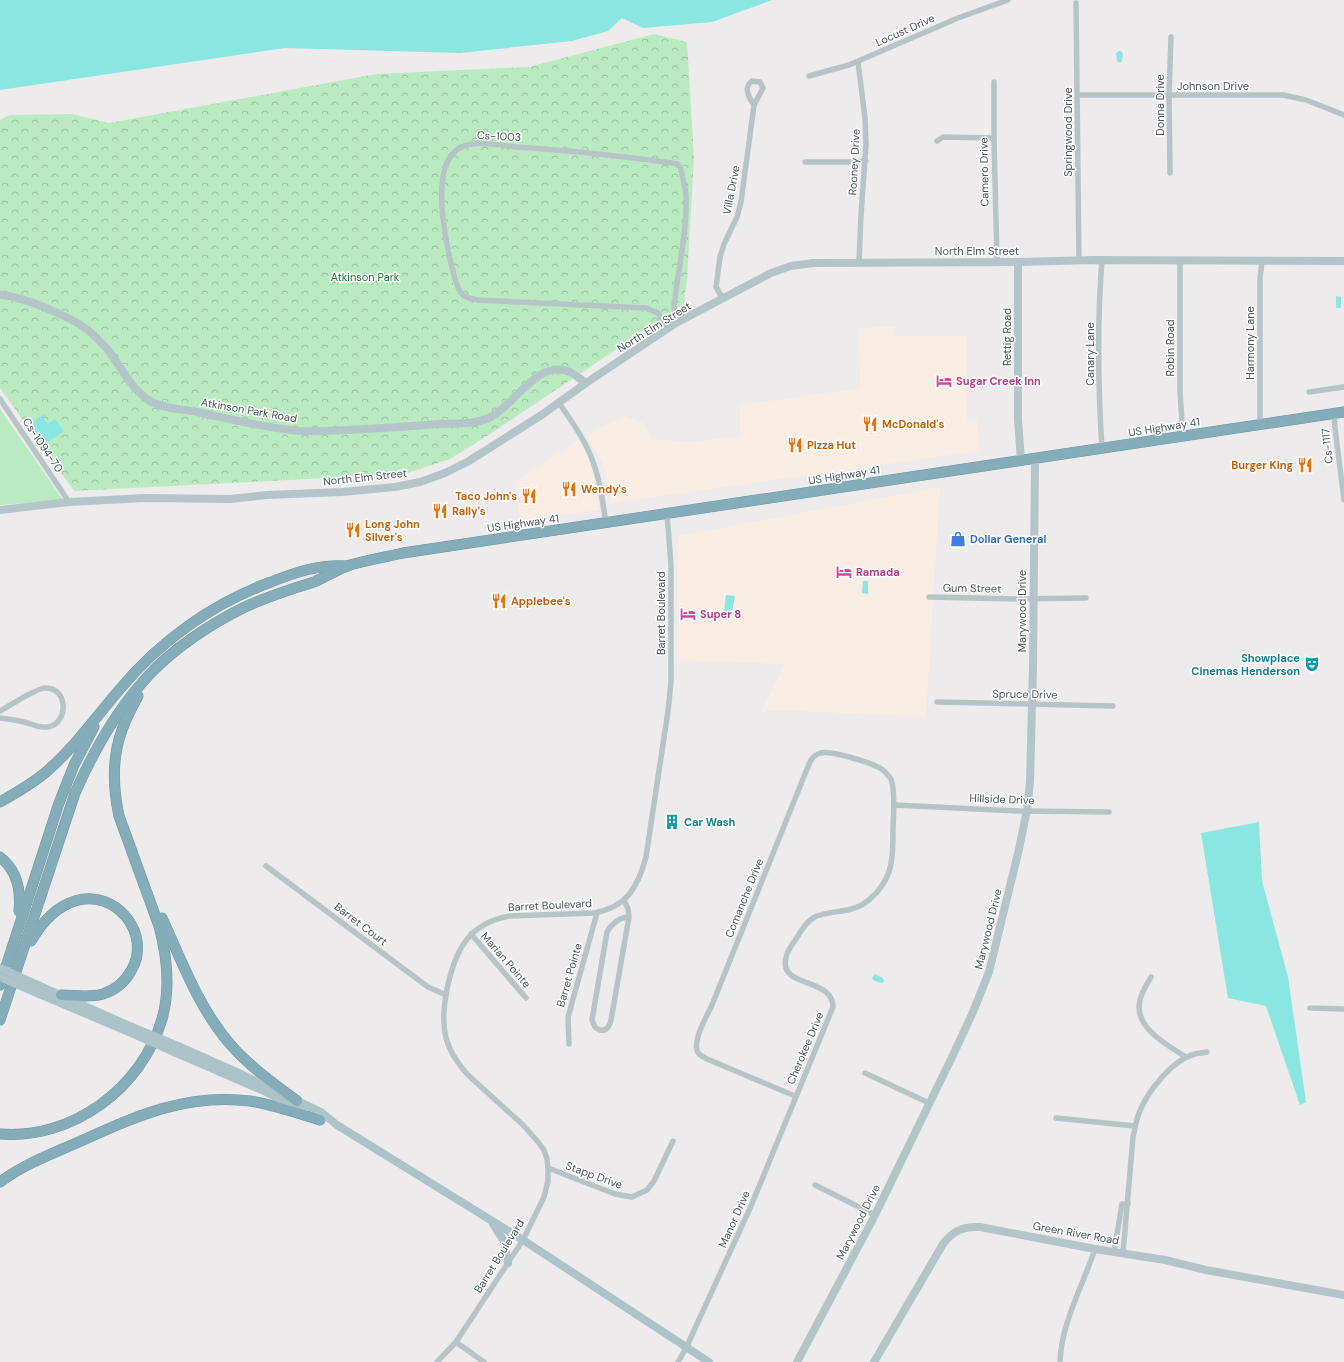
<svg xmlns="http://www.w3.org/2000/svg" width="1344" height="1362" viewBox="0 0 1344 1362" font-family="'DM Sans',sans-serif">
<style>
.commercial{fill:#faede3}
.grass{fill:#baebc0}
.park{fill:url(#park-crowns)}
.water{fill:#89e6e0}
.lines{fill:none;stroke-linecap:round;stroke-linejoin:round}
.highway-casing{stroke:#7097a4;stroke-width:11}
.street{stroke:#b7c4c7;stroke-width:5.5}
.secondary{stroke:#b4c5ca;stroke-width:8}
.primary{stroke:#acc3ca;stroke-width:8}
.highway{stroke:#84acb9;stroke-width:10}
.primary-bridge{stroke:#acc3ca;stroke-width:8}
.labels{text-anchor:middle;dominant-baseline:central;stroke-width:3;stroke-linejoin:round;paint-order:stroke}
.street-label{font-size:11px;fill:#455457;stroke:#fff}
.park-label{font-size:11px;fill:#1a742f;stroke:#fff}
.hotel-label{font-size:11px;font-weight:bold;fill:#b23c85;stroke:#fff;text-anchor:start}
.food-label{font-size:11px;font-weight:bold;fill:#c56008;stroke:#fff;text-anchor:start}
.shop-label{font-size:11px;font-weight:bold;fill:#366cbe;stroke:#fff;text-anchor:start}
.culture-label{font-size:11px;font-weight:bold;fill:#0d838f;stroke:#fff;text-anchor:end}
</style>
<defs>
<pattern id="park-crowns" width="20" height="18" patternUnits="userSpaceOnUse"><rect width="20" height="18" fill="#baebc0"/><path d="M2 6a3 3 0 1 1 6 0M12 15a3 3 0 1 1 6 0" fill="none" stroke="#99c19f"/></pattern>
</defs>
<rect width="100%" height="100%" fill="#eeebec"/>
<g class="commercial">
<polygon points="896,326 894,336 967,336 967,420 977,419 979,451 611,503 604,468 598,453 586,437 623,415 645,424 652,439 690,442 740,436 740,405 860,388 859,328"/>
<polygon points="579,440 592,467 599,510 520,521 515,482"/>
<polygon points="940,487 926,717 777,710 761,712 785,664 679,660 678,536"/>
</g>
<polygon class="grass" points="0,409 63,500 0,505"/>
<polygon class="park" points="654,34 687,42 694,158 687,279 684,304 487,436 450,459 405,474 74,491 0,388 0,120 9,115 72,114 109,123 376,74 529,67"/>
<g class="water">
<polygon points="0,0 772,0 712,22 643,28 622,18 608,31 572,41 460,53 285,48 0,90"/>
<polygon points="1119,51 1121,51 1123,54 1122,61 1120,63 1117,61 1116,53"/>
<polygon points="1336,296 1341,297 1341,308 1336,308"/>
<polygon points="44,414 45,416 43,417 48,424 55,419 64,431 45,444 30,424"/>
<polygon points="863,581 868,581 868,594 862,593"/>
<polygon points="726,595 735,596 732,612 724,611"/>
<polygon points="1259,822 1262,881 1288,977 1306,1102 1300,1105 1266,1006 1228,998 1201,833"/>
<polygon points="875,974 883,978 884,982 880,983 873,980 872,978"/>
</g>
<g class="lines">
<defs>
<g id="highway">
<path d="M0,802C16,793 32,784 46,772C74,748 96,717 120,689C160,641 213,603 271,582C296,572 320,564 347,566"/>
<path d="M0,857C17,870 21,891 19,911"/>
<path d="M162,918C182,961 198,1007 230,1044C249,1066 273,1083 297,1101"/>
<path d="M31,941C41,924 55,907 75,901C116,888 153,935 131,971C125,982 115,990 103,994C90,998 74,995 61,995"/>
<polyline points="0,985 59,803 74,765 94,727"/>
<path d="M0,1020L75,793C94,750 117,709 149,675C174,648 212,623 245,607C267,597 291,589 314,582C326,577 338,569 350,565C367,560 385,557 403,553L1344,412"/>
<path d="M0,1134C72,1140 142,1088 162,1019C171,988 167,956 159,926L119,816C113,788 112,757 122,730C126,718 132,707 138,696"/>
<path d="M0,1182C24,1164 54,1153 81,1141C136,1116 187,1093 250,1101C274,1105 297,1113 320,1120"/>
</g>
</defs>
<use href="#highway" class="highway-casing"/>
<g class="street">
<polyline points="1076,3 1079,261"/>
<polyline points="858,62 865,118 866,145 861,215 859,262"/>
<polyline points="809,76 849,65 958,18 1008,0"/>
<path d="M752,81L760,82L763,88L754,105C749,98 743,87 752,81Z"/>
<polyline points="994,82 994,138 997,262"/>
<polyline points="1078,95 1283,95 1306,100 1344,115"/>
<polyline points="937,141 943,137 994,138"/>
<polyline points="805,162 849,162 866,161"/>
<polyline points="1170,173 1169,95 1171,37"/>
<polyline points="1180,260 1180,392 1183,436"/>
<polyline points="723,299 716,287 720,257 724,244 737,217 741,202 754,105"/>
<path d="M669,329L658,313L646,308L478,300C472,299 465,298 461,293C456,286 454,275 452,267C445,240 437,195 445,168C447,160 453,151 461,147C477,140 498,145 515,147C567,150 620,156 672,163L677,164L680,167C683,178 686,188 686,198C687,230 679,266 675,298L674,306L676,323"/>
<polyline points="1309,392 1344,387"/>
<polyline points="0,399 69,502"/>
<path d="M559,403C573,423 588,444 595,468C601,485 603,505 606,523"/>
<polyline points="1334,413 1335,428 1344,500"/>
<polyline points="1260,425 1260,278 1262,261"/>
<path d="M1102,449C1098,386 1097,322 1102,260"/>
<polyline points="929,597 1016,599 1086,598"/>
<polyline points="937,702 1113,706"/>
<path d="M0,711C9,706 38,687 46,688C68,688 69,723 48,727C40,728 32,724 24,722C16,720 8,719 0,718"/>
<polyline points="894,805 1019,811 1109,812"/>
<polyline points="266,866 428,987 446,995"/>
<path d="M624,900L628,909L629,917C620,917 611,924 607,932L592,1020L595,1027C603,1034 609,1029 611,1020L629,917"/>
<polyline points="471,934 526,998"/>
<path d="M1151,977C1147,984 1142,991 1140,1000C1133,1027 1167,1045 1186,1057"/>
<polyline points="1310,1008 1344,1009"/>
<polyline points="569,1044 568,1017 597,913"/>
<polyline points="865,1073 929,1103"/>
<polyline points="1056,1118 1135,1126"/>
<polyline points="548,1168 615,1194 632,1197 647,1190 654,1181 673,1141"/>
<polyline points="815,1185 875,1215"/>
<polyline points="1114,1252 1122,1204 1128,1204"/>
<path d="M1123,1253L1133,1137C1135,1129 1136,1121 1139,1113C1147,1092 1172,1060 1195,1054C1199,1053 1203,1053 1207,1052"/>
<polyline points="456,1342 484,1362"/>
<path d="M437,1362L456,1342L523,1240L544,1197L548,1181V1168L547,1159L544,1150L539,1143L523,1125L468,1075C458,1064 450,1053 446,1038C442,1022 444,1006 447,989C455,951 468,923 510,916L594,913C627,907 638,887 646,857L668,711L671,682V565L667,514"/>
<path d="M678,1362L686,1348L751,1206L833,1007C833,977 778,988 786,958C787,951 792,945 796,939C812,911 819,915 848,910C869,906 887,885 891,864C893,853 893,842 893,831C893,817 896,791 891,779C889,776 886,773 883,770C873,763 831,750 820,753C814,755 811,759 809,764L712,1005C707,1016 690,1044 699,1054C701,1056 704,1057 707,1059L795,1096"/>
<path d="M1060,1362C1061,1324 1083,1285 1095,1249"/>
</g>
<g class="secondary">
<polyline points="1018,262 1018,419 1021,461"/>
<path d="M0,295C22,296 69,316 88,330C95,336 102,343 108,350C121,367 131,389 150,401C164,409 182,409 197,412C231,419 265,428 300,431C316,432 333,430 349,430C379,428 408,427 437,424C455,423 473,425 489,418C515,406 537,358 570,372C576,375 581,380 586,383"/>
<polyline points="0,510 69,502 145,498 230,499 267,495 342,492 395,487 420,482 445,473 469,461 543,414 586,383 676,323 771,273 791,266 813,263 1018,262 1094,260 1344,261"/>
<polyline points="797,1362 875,1215 953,1055 973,1012 989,972 1019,849 1027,810 1030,782 1033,667 1035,458"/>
<path d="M874,1362L943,1244C953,1231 963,1226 980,1227L1095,1249L1165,1260L1206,1270L1344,1295"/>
</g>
<g class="primary">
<polyline points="42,987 132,1027"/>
<polyline points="39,994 129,1032"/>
<polyline points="178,1046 241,1074 321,1112 337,1125 523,1240 709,1362"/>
<polyline points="174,1052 264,1091 304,1112"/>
<polyline points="493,1224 504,1241 508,1263"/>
</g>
<use href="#highway" class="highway"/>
<g class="primary-bridge">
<polyline points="0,968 42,987"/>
<polyline points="0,977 39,994"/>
<polyline points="132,1027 178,1046"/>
<polyline points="129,1032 174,1052"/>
</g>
</g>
<defs>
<symbol id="hotel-bare" viewBox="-9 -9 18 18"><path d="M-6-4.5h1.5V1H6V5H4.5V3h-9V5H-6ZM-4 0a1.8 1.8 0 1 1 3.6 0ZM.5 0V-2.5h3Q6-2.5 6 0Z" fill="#d1479c" stroke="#fff" stroke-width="2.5" paint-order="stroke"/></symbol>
<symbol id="restaurant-bare" viewBox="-9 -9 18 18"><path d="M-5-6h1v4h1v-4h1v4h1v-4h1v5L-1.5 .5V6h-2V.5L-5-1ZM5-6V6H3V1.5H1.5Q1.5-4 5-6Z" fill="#e8710a" stroke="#fff" stroke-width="2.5" paint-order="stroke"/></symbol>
<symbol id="shop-bare" viewBox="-9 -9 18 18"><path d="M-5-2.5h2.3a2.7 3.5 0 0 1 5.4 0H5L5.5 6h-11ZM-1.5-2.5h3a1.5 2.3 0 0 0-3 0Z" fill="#3f7fe0" stroke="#fff" stroke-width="2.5" paint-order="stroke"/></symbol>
<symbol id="theatre-bare" viewBox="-9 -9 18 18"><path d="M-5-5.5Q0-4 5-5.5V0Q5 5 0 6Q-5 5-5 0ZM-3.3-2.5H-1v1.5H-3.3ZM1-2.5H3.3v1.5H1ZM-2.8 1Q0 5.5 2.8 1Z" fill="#0f9aa8" stroke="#fff" stroke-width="2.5" paint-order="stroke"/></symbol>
<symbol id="building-bare" viewBox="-9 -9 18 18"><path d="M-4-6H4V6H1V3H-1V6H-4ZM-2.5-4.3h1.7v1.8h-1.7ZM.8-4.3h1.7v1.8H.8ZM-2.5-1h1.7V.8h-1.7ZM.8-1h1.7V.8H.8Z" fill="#0f9aa8" stroke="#fff" stroke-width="2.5" paint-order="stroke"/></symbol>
</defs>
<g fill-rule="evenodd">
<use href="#hotel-bare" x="933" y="370" width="22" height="22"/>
<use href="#restaurant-bare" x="859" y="413" width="22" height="22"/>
<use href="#restaurant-bare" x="784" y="434" width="22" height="22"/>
<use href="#restaurant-bare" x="1294" y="454" width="22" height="22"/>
<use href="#restaurant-bare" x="558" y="478" width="22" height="22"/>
<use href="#restaurant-bare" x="518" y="485" width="22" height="22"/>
<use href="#restaurant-bare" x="429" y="500" width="22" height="22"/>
<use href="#restaurant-bare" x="342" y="519" width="22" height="22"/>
<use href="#shop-bare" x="947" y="528" width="22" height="22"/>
<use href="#hotel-bare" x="833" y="561" width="22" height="22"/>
<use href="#restaurant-bare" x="488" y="590" width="22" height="22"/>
<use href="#hotel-bare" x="677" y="603" width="22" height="22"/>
<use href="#theatre-bare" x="1301" y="653" width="22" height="22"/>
<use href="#building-bare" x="661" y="811" width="22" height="22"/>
</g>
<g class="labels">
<g class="street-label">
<text transform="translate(905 30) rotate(-24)">Locust Drive</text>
<text x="1213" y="86">Johnson Drive</text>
<text transform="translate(1160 105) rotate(-90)">Donna Drive</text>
<text transform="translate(1068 132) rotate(-90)">Springwood Drive</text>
<text transform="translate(499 136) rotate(3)">Cs-1003</text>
<text transform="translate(854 162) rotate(-87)">Rooney Drive</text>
<text transform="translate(984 172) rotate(-91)">Camero Drive</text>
<text transform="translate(731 190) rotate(-79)">Villa Drive</text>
<text x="977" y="251">North Elm Street</text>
<text transform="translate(654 327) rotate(-32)">North Elm Street</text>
<text transform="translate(1007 337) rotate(-90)">Rettig Road</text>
<text transform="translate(1250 343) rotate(-90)">Harmony Lane</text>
<text transform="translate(1170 348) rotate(-90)">Robin Road</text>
<text transform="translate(1090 354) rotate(-90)">Canary Lane</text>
<text transform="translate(249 410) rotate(10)">Atkinson Park Road</text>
<text transform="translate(1164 427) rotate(-9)">US Highway 41</text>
<text transform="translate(43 445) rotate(56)">Cs-1094-70</text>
<text transform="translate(1327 446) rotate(-96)">Cs-1117</text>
<text transform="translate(844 475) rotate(-9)">US Highway 41</text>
<text transform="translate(365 477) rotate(-6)">North Elm Street</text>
<text transform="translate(523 523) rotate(-8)">US Highway 41</text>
<text transform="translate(972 588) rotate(1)">Gum Street</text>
<text transform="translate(1022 611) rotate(-90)">Marywood Drive</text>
<text transform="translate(661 613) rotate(-90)">Barret Boulevard</text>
<text transform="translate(1025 694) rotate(1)">Spruce Drive</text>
<text transform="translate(1002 799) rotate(2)">Hillside Drive</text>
<text transform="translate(744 898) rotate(-68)">Comanche Drive</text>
<text transform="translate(550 905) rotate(-3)">Barret Boulevard</text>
<text transform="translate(361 924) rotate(37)">Barret Court</text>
<text transform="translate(988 929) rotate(-76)">Marywood Drive</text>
<text transform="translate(506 960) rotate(49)">Marian Pointe</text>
<text transform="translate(569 975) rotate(-74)">Barret Pointe</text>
<text transform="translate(805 1048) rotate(-67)">Cherokee Drive</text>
<text transform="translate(594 1175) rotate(20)">Stapp Drive</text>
<text transform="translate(734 1219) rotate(-66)">Manor Drive</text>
<text transform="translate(858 1222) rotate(-63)">Marywood Drive</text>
<text transform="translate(1076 1233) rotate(10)">Green River Road</text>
<text transform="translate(499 1256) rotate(-58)">Barret Boulevard</text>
</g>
<g class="park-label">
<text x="365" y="277">Atkinson Park</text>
</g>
<g class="hotel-label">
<text x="956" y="381">Sugar Creek Inn</text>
<text x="856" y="572">Ramada</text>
<text x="700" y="614">Super 8</text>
</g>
<g class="food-label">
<text x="882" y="424">McDonald's</text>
<text x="807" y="445">Pizza Hut</text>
<text x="1293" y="465" text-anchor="end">Burger King</text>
<text x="581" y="489">Wendy's</text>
<text x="517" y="496" text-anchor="end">Taco John's</text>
<text x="452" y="511">Rally's</text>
<text x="365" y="524">Long John<tspan x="365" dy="13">Silver's</tspan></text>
<text x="511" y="601">Applebee's</text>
</g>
<g class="shop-label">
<text x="970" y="539">Dollar General</text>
</g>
<g class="culture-label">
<text x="1300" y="658">Showplace<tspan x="1300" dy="13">Cinemas Henderson</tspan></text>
<text x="684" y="822" text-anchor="start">Car Wash</text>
</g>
</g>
</svg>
